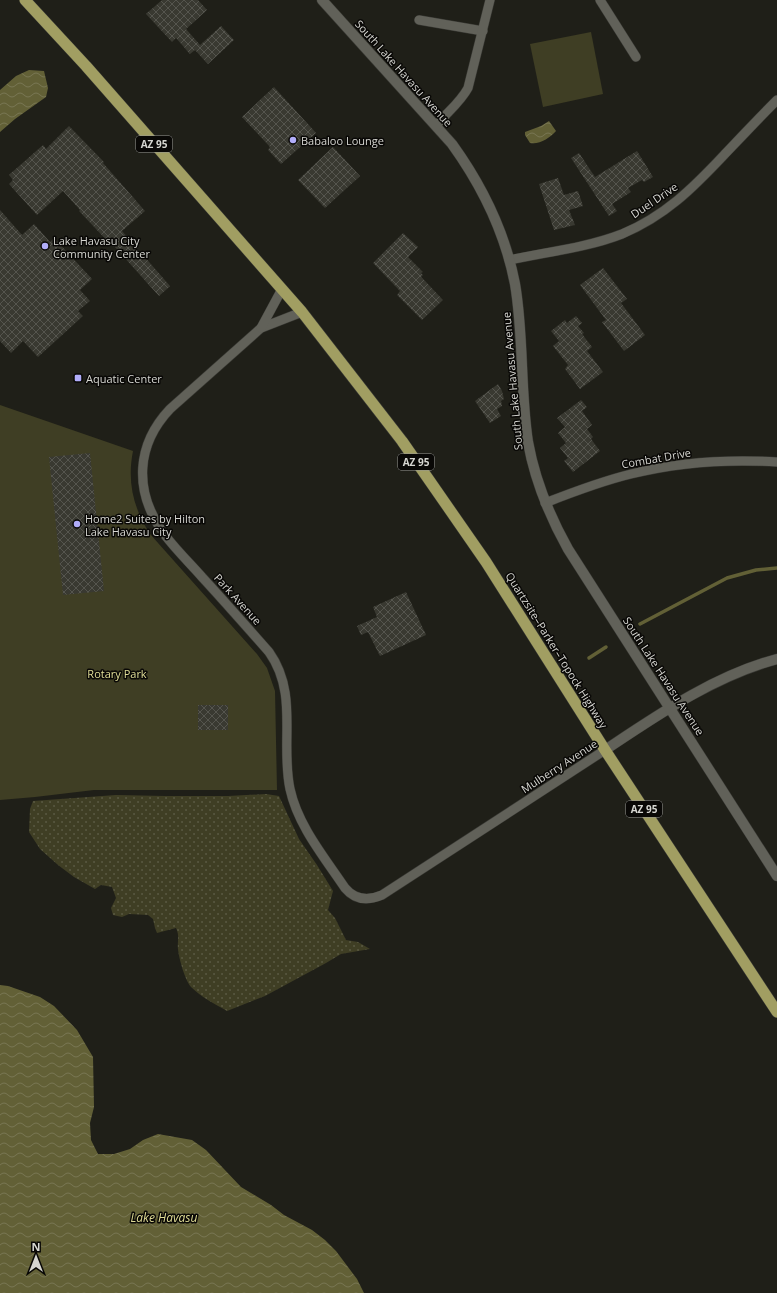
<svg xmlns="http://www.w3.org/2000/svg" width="777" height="1293" viewBox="0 0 777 1293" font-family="'Open Sans',sans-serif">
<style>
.grass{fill:url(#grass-dots)}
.park{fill:#3f3e24}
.water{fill:url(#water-waves)}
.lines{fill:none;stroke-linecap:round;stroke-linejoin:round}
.stream{stroke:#626036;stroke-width:3.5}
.building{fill:url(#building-cross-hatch)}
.minor-casing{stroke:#3a3a35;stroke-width:10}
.tertiary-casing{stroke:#3a3a35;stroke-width:11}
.secondary-casing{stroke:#3a3a35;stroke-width:11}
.trunk-casing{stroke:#3a3a35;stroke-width:12}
.minor{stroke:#616159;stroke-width:9}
.tertiary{stroke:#616159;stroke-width:10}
.secondary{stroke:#616159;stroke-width:10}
.trunk{stroke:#a19e62;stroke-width:11}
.poi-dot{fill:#b1adfa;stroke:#090806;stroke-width:1.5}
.labels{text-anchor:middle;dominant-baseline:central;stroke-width:3;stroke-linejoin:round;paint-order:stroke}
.shield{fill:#090806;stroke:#989894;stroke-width:1}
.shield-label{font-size:10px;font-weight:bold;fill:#d6d6d1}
.street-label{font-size:11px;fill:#d6d6d1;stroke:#090806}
.poi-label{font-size:11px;fill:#d6d6d1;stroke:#090806;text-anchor:start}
.park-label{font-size:11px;fill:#e2df98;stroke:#090806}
.water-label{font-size:12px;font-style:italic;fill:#deda94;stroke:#090806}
</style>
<defs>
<pattern id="grass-dots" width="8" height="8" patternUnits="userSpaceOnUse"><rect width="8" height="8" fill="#3f3e24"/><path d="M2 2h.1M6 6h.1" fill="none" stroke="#5a5943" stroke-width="1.8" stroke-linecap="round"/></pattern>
<pattern id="water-waves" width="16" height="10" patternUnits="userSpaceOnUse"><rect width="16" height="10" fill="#626036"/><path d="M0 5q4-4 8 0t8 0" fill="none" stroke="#787652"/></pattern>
<pattern id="building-cross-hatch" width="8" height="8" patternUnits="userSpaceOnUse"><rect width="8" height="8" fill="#393931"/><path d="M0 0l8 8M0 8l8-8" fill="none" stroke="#55554e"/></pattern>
</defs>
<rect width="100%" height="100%" fill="#1f1f18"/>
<path class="grass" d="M266,794L279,796L299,839L317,865L333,891L328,910L335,918L346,940L358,942L370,949L341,954L326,963L265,996L227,1011C215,1004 201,997 191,987C185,980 179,959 178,949C177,942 180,936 176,928L157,933L155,928L153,919L148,915L129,914L122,917L113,915L111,908L116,898L112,887L101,885L95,889L74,877L58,865L40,849L29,832L30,809L33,801L116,795L165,796H228Z"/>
<g class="park">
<polygon points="591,32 603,94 543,107 530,44"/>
<path d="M0,405L133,451C127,481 133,508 150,534L257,654L267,668L275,691L277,790H94L35,797L0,800Z"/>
</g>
<g class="water">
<polygon points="29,70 44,71 48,88 46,97 15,119 0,132 0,90 16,76"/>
<path d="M549,121L556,131C550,138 539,145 530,143L525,135V132L541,126Z"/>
<polygon points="0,985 8,986 40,997 54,1006 77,1030 93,1057 94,1107 90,1123 91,1140 98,1154 114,1154 130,1149 143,1140 158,1134 192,1140 206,1150 241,1187 271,1205 284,1215 312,1230 325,1240 336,1251 357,1279 364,1293 0,1293"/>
</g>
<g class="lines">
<g class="stream">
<polyline points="640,624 727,578 756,570 777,568"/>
<polyline points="589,658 606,647"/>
</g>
</g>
<g class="building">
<polygon points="162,0 198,0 207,10 186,29 200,45 221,26 234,40 208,64 195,50 190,54 176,38 172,42 146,14"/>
<polygon points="274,87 316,133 281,164 268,150 270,147 242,117"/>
<polygon points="69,126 104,162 103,163 145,211 122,231 170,286 159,296 114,246 113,247 79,211 80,210 63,191 37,215 9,184 13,180 9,175 43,145 46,149"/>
<polygon points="333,147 360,176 325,208 298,180"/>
<polygon points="637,151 653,177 644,182 642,180 628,188 631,192 612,204 617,211 609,216 571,158 579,153 595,177"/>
<polygon points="558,178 564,195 578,191 583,206 569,210 575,225 554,230 539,184"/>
<polygon points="0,210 22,235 34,224 50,242 54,238 92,279 80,290 90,301 78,311 83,316 38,357 23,341 11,353 0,341"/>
<polygon points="403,233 418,247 408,257 423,272 421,273 423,275 421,277 443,300 422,320 397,295 400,291 373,263"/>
<polygon points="603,268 627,299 621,303 645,335 624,351 602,322 606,320 580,285"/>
<polygon points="576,316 582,323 578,326 584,333 582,334 592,347 587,351 603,372 580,389 565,369 568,365 553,346 559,341 551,331 565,320 567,323"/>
<polygon points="498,384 502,391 504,399 501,401 502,406 497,409 501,416 490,423 475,401"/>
<polygon points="581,400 587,407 582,411 592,425 587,429 593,437 591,439 600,451 573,472 564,461 568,458 560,448 566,443 558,433 565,427 557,418"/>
<polygon points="90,453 104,591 63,595 49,457"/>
<polygon points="406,592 426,635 380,656 368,632 361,635 357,626 377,617 373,607"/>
<rect x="198" y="705" width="30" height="25"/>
</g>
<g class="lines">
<defs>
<g id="minor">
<polyline points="600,0 636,57"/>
<polyline points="419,20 483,31"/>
<path d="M436,126C446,113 460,103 468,88L490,0"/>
<path d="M509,260C546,252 586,248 622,234C665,216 693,188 724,155C742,136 759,118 777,100"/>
<path d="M302,312L261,328L170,409C136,445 134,490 162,531C173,547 189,562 202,577C225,602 247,627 269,652C299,694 280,742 290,789C298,826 325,858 345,888C355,900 368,901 382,895L605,750"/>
<polyline points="261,328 282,289"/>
<path d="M545,503C573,492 602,481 631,474C679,462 728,459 777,462"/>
</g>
<path id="tertiary" d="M605,750C659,714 714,676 777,659"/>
<path id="secondary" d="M322,0L452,144C483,187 505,232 515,284C524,336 520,390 528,442C535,481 549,515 568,549L777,876"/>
<polyline id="trunk" points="25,0 86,66 302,312 402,441 486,562 605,750 777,1012"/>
</defs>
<use href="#minor" class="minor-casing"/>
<use href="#tertiary" class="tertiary-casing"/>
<use href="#secondary" class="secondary-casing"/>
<use href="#trunk" class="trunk-casing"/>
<use href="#minor" class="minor"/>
<use href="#tertiary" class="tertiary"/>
<use href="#secondary" class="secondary"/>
<use href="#trunk" class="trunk"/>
</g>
<g class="poi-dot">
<circle cx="293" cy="140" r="4"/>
<circle cx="45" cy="246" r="4"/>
<rect x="74" y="374" width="8" height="8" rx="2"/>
<circle cx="77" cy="524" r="4"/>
</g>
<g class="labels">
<g class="shield">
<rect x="136" y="136" width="36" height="16" rx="3"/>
<rect x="398" y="454" width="36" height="16" rx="3"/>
<rect x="626" y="801" width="36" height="16" rx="3"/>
</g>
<g class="shield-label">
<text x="154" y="144">AZ 95</text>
<text x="416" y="462">AZ 95</text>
<text x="644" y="809">AZ 95</text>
</g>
<g class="street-label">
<text transform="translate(404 73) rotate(48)">South Lake Havasu Avenue</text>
<text transform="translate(654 200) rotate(-34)">Duel Drive</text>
<text transform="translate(512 381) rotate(-95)">South Lake Havasu Avenue</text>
<text transform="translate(656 458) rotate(-10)">Combat Drive</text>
<text transform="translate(238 599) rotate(48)">Park Avenue</text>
<text transform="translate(557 650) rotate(58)">Quartzsite–Parker–Topock Highway</text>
<text transform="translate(664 676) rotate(57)">South Lake Havasu Avenue</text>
<text transform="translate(559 766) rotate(-33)">Mulberry Avenue</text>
</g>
<g class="poi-label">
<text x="301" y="140">Babaloo Lounge</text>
<text x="53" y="240">Lake Havasu City<tspan x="53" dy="13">Community Center</tspan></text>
<text x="86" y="378">Aquatic Center</text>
<text x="85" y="518">Home2 Suites by Hilton<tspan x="85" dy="13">Lake Havasu City</tspan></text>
</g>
<g class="park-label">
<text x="117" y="673">Rotary Park</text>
</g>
<g class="water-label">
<text x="164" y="1217">Lake Havasu</text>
</g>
</g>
<g transform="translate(36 1257)" stroke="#090806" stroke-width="3" paint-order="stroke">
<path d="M0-3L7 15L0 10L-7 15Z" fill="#d6d6d1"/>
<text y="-6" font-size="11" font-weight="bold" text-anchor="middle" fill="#d6d6d1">N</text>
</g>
</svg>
